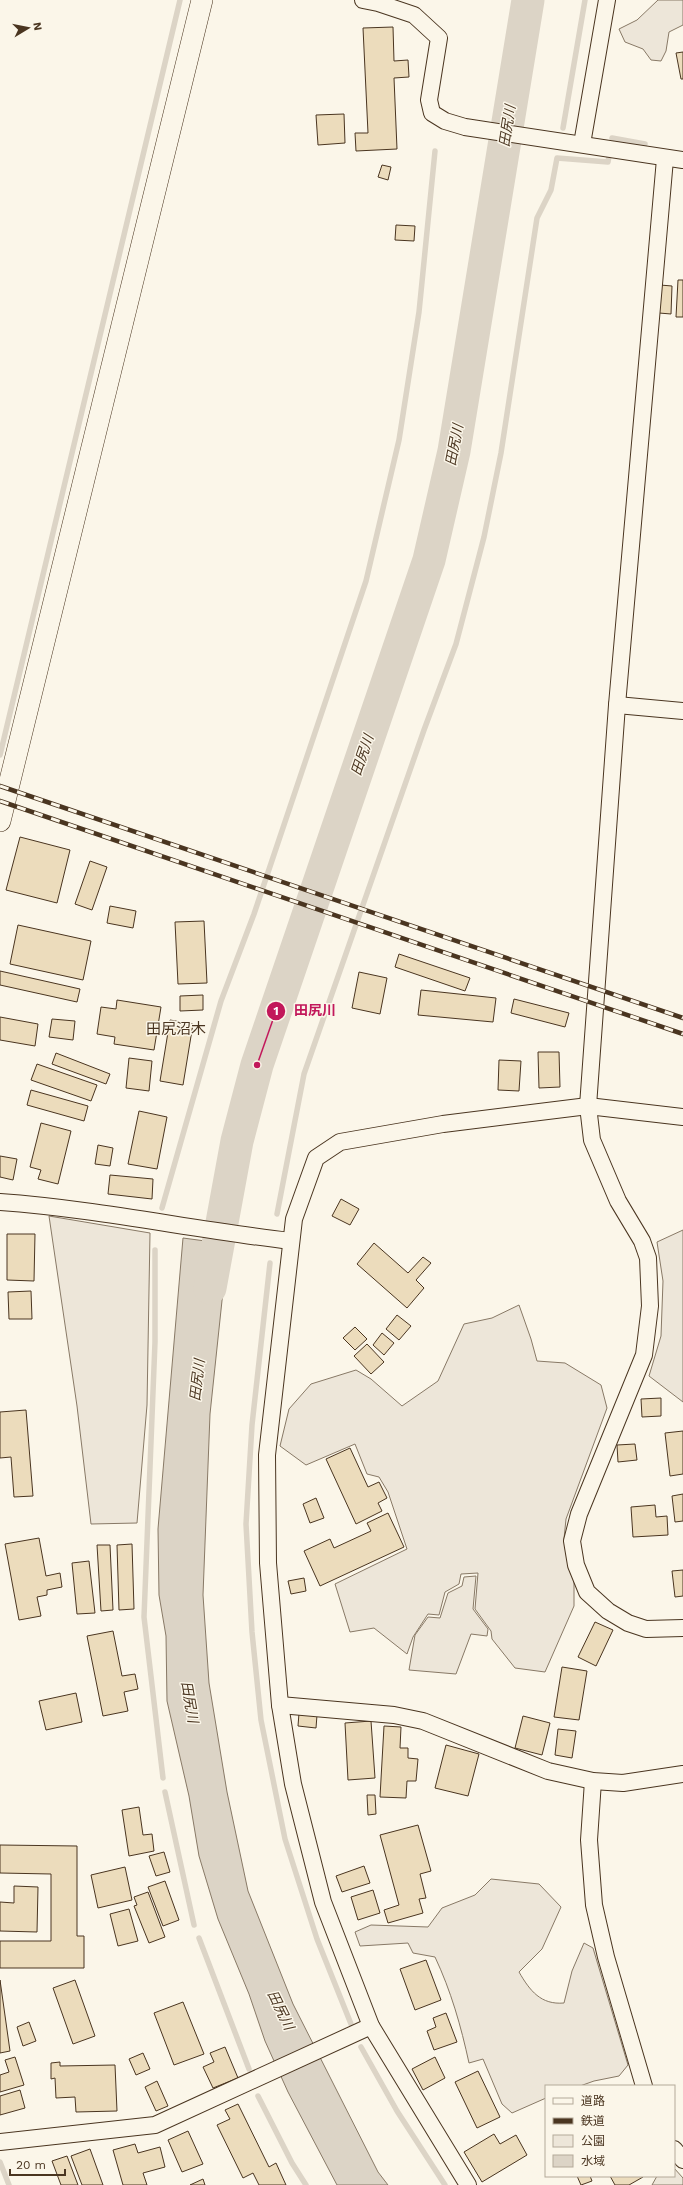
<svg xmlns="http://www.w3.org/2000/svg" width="683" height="2185" viewBox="0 0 683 2185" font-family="'Work Sans','Noto Sans JP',sans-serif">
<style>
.green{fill:#ede6d9;stroke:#887966}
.water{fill:#dcd4c6;stroke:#887966}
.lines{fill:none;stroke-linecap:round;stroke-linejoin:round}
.stream{stroke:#dcd4c6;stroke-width:5.5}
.river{stroke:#dcd4c6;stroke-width:33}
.building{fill:#ecdcbc;stroke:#4a3520}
.minor-casing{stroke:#4a3520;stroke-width:18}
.tertiary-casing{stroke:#4a3520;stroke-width:22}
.minor{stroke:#fbf6e9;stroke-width:16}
.tertiary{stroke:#fbf6e9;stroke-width:21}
.rail-casing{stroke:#4a3520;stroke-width:4.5}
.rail{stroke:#fbf6e9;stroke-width:3;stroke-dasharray:9;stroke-linecap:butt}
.labels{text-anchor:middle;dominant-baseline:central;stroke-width:3;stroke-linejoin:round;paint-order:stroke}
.water-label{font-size:14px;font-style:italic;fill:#4a3520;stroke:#fbf6e9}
.quarter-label{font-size:15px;fill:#4a3520;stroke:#fbf6e9}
.leader{fill:none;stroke:#c2185b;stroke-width:1.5}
.callout-dot{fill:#c2185b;stroke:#fbf6e9;stroke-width:1.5}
.mark-label{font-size:12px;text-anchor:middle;font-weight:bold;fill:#fff}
.callout-label{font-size:14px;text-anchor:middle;font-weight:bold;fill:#c2185b;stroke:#fbf6e9;stroke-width:3;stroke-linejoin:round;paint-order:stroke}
</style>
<rect width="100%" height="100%" fill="#fbf6e9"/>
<g class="green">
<polygon points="658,0 683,0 683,25 669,32 666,51 661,61 651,60 643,49 625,42 619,29 637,20"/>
<polygon points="49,1216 150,1233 147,1405 137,1523 91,1524 77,1406"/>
<polygon points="683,1230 683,1402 649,1376 661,1336 663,1281 657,1242"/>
<polygon points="519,1305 531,1339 537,1361 565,1363 601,1385 607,1408 566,1519 564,1539 574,1577 574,1606 545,1672 515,1668 492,1639 491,1631 475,1609 478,1573 461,1574 459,1584 445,1592 439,1615 428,1614 413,1637 407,1654 374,1628 350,1632 335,1584 407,1549 388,1492 379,1477 367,1474 355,1444 306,1465 280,1446 289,1409 311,1384 356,1370 371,1379 402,1406 438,1381 464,1324 492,1318"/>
<polygon points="476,1576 473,1609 488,1629 487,1636 471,1634 456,1674 409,1670 415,1635 428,1617 440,1618 448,1593 462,1586 464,1577"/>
<path d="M491,1879L539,1884L561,1907L542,1949L519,1972C530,1991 541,2005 564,2003L572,1971L584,1943L593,1948L628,2065L619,2076L594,2081L580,2086H546V2098L512,2113L502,2104L483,2059L469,2063C461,2026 451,1991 435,1957L413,1953L408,1943L360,1946L355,1932L371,1925L428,1927L442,1908L475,1895Z"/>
<polygon points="674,2168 683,2178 683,2185 652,2185 657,2176 674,2176"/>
</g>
<polygon class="water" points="183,1238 228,1244 210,1414 203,1595 209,1683 227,1792 248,1891 293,2004 378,2172 388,2185 337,2185 288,2092 265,2041 249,1994 218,1919 199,1856 189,1796 167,1701 166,1636 159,1595 158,1529"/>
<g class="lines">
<g class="stream">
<polyline points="563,128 585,0"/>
<polyline points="612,138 645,144"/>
<polyline points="0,755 180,0"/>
<polyline points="162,1208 221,1001 254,914 366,581 399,440 419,312 435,151"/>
<polyline points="277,1214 304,1074 424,730 456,644 484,537 501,453 537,218 551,190 557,158 608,162 609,156"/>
<polyline points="155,1250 155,1342 144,1617 163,1778"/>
<polyline points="270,1263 252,1425 246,1524 252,1632 261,1720 285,1839 317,1939 351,2024"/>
<polyline points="165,1792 194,1925"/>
<polyline points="199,1938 249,2069"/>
<polyline points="361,2047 397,2111 445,2185"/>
<polyline points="258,2096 292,2163 306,2185"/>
<polyline points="0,2162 9,2185"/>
</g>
<polyline class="river" points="210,1288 237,1141 257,1065 429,560 454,451 528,0"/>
</g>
<g class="building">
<polygon points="393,27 394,61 408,60 409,77 394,78 397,149 356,151 355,133 368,133 363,28"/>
<polygon points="683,52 683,79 681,79 676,53"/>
<polygon points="344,114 345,143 318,145 316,115"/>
<polygon points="382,165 391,167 388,180 378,177"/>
<polygon points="396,225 415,226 414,241 395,240"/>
<polygon points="678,280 683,280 683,317 676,317"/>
<polygon points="660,285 672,286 671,314 659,313"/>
<polygon points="20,837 70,850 57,903 6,890"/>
<polygon points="90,861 107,867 92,910 75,904"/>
<polygon points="110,906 136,911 133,928 107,923"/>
<polygon points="204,921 207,983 178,984 175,922"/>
<polygon points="18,925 91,941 83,980 10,964"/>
<polygon points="399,954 470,978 465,991 395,967"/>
<polygon points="0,971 80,989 77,1002 0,985"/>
<polygon points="359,972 387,978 380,1014 352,1008"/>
<polygon points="421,990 496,998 493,1022 418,1015"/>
<polygon points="203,995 203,1010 180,1011 180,996"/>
<polygon points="514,999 569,1013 565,1027 511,1013"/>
<polygon points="117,1000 161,1007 154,1050 114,1044 115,1037 97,1034 101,1007 116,1009"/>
<polygon points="0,1017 38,1024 35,1046 0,1040"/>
<polygon points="52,1019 75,1021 73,1040 49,1037"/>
<polygon points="170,1020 193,1024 183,1085 160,1081"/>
<polygon points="538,1052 559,1052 560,1087 539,1088"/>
<polygon points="56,1053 110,1074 106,1084 52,1064"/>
<polygon points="129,1058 152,1061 149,1091 126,1088"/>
<polygon points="499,1060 521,1061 519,1091 498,1090"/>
<polygon points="37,1064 97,1085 91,1101 31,1080"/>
<polygon points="31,1090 88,1106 84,1121 27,1105"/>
<polygon points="139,1111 167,1117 157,1169 128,1164"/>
<polygon points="41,1123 71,1131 58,1184 38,1179 41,1170 30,1167"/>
<polygon points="98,1145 113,1148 110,1166 95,1164"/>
<polygon points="0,1156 17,1159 13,1180 0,1177"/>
<polygon points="110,1175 153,1179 152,1199 108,1194"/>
<polygon points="341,1199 359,1209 350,1225 332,1216"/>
<polygon points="7,1234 35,1234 34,1281 7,1280"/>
<polygon points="374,1243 408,1273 423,1257 431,1263 416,1280 424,1288 407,1308 357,1264"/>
<polygon points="31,1291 32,1319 9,1319 8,1292"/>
<polygon points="397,1315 411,1326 399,1340 386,1329"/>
<polygon points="355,1327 367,1339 355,1350 343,1338"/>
<polygon points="382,1333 394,1343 384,1355 373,1345"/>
<polygon points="367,1344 384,1362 371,1374 354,1356"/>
<polygon points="661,1398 661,1416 642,1417 641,1399"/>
<polygon points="26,1410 33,1496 14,1497 11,1457 0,1458 0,1412"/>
<polygon points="683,1431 683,1474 670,1476 665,1433"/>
<polygon points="635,1444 637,1460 618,1462 617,1445"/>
<polygon points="350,1448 368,1487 379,1482 387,1498 378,1503 382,1511 356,1524 326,1459"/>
<polygon points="683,1494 683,1521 675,1522 672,1496"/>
<polygon points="316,1498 324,1518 310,1523 303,1504"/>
<polygon points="655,1505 656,1517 667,1516 668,1535 633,1537 631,1507"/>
<polygon points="388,1513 404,1547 320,1586 304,1551 330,1539 334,1548 371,1531 367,1523"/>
<polygon points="39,1538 46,1576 60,1573 62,1587 47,1590 47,1595 37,1597 41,1616 19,1620 5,1544"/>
<polygon points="132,1544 134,1609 119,1610 117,1545"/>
<polygon points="97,1545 110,1545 113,1610 101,1611"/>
<polygon points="89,1561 95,1613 77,1614 72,1563"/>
<polygon points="683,1570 683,1596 675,1597 672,1571"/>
<polygon points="304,1578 306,1591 291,1594 288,1581"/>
<polygon points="595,1622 613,1630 596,1666 578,1657"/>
<polygon points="113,1631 122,1676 135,1674 138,1689 124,1692 128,1711 103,1716 87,1636"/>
<polygon points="562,1667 587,1671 579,1720 554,1717"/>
<polygon points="76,1693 82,1722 46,1730 39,1701"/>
<polygon points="299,1713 317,1715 316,1728 298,1726"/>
<polygon points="523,1716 550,1723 542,1755 515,1748"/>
<polygon points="371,1721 375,1778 348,1780 345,1723"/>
<polygon points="384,1726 401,1727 400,1748 408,1748 408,1758 418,1759 416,1781 407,1781 406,1798 380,1797"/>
<polygon points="558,1729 576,1731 572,1758 555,1755"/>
<polygon points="446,1745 479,1754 468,1796 435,1788"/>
<polygon points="367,1795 375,1795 376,1814 368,1815"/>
<polygon points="139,1807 143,1835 152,1834 154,1851 129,1856 122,1810"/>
<polygon points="418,1825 431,1871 420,1874 426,1898 419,1899 423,1913 388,1923 384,1910 399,1905 380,1835"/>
<polygon points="0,1845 77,1846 77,1936 84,1936 84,1968 0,1968 0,1941 51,1941 51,1874 0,1873"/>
<polygon points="164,1852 170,1872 156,1876 149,1856"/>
<polygon points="364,1866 370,1883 342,1892 336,1876"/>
<polygon points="125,1867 132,1900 98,1908 91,1875"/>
<polygon points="165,1881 179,1920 163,1926 148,1887"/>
<polygon points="14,1886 38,1887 37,1932 0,1931 0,1902 14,1903"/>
<polygon points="373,1890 380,1913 358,1920 351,1897"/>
<polygon points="148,1892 165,1937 149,1943 134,1906 137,1905 134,1897"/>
<polygon points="129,1909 138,1941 118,1946 110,1914"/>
<polygon points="426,1960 441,2000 415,2010 400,1969"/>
<polygon points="0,1980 10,2051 0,2053"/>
<polygon points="75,1980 95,2036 73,2044 53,1988"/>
<polygon points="183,2002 204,2054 174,2065 154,2013"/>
<polygon points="446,2013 457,2042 434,2050 427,2031 436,2027 433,2018"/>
<polygon points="29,2022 36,2041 23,2046 17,2027"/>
<polygon points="225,2047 238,2078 213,2088 203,2067 214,2062 210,2053"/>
<polygon points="143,2053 150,2069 136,2075 129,2059"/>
<polygon points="15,2057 24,2085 0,2092 0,2075 9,2072 5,2060"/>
<polygon points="435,2057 445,2078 423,2090 412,2069"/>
<polygon points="60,2062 60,2066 115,2065 117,2111 76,2112 75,2097 56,2098 55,2078 51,2079 51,2063"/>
<polygon points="478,2071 500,2117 477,2128 455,2082"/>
<polygon points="157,2081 168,2106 156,2111 145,2087"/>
<polygon points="20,2090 25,2108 0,2115 0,2096"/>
<polygon points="238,2104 269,2167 276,2163 286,2185 259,2185 253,2173 243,2178 217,2125 230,2119 225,2110"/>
<polygon points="188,2131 203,2164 182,2172 168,2140"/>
<polygon points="494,2134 500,2144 516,2135 527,2155 482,2182 464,2152"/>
<polygon points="135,2144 138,2153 160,2147 165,2167 143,2173 147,2185 123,2185 113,2150"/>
<polygon points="90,2149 103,2185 82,2185 71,2156"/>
<polygon points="67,2156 78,2185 61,2185 52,2161"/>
<polygon points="577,2176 590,2176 592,2181 581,2185"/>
<polygon points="610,2176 642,2176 643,2177 629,2185 615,2185"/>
<polygon points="203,2179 205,2185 190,2185"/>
</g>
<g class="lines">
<defs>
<g id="minor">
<polyline points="363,0 378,3 414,15 439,38 429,100 432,113 445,121 465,127 683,160"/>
<polyline points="582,144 607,0"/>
<polyline points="665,159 617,705 588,1106 592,1140 618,1201 642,1241 648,1258 650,1306 644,1355 579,1514 572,1541 576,1565 587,1592 608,1611 628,1623 646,1629 683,1628"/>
<polyline points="617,705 683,711"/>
<path d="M0,1202C98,1209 194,1230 291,1241"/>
<polyline points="280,1705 394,1715 423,1721 548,1771 593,1781 623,1783 683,1774"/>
<polyline points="593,1781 589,1840 594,1905 606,1957 644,2086"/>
<polyline points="0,2142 155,2125 371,2026"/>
<polyline points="674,2149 683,2160"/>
<polyline points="468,2185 371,2026 323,1902 293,1784 280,1705 268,1563 267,1455 294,1219 316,1158 340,1142 443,1124 588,1106 683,1117"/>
</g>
<polyline id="tertiary" points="0,821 202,0"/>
</defs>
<use href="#minor" class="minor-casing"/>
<use href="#tertiary" class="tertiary-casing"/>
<use href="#minor" class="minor"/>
<use href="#tertiary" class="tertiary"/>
<defs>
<g id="rail">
<polyline points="0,786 683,1018"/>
<polyline points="0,801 683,1034"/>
</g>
</defs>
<use href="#rail" class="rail-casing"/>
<use href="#rail" class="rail"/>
</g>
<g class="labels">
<g class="water-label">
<text transform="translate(507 126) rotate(-81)">田尻川</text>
<text transform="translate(454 445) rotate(-79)">田尻川</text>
<text transform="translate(362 755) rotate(-71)">田尻川</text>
<text transform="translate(197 1380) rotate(-83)">田尻川</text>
<text transform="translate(190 1702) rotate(80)">田尻川</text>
<text transform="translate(281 2010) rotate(64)">田尻川</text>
</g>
<g class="quarter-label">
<text x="176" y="1029">田尻沼木</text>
</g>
</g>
<path class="leader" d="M257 1065L276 1011"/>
<g class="callout-dot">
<circle cx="257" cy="1065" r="4"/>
<circle cx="276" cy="1011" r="10"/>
</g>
<g class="mark-label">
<text x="276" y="1015">1</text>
</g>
<g class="callout-label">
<text x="315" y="1015">田尻川</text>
</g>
<rect x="545" y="2085" width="130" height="92" fill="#fbf6e9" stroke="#b4a999"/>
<rect x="553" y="2098" width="20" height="6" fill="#fbf6e9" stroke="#b4a999"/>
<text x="581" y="2105" font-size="12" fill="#4a3520">道路</text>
<rect x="553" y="2118" width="20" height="6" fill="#4a3520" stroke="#b4a999"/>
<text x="581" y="2125" font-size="12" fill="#4a3520">鉄道</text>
<rect x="553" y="2135" width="20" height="12" fill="#ede6d9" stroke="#b4a999"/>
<text x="581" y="2145" font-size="12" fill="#4a3520">公園</text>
<rect x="553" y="2155" width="20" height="12" fill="#dcd4c6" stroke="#b4a999"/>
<text x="581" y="2165" font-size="12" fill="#4a3520">水域</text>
<g transform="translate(28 28) rotate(80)" stroke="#fbf6e9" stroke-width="3" paint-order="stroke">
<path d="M0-3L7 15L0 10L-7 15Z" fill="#4a3520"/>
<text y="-6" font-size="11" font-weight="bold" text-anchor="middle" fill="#4a3520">N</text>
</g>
<path d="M10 2169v6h55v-6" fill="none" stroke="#4a3520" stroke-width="2"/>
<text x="16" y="2169" font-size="12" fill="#4a3520" stroke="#fbf6e9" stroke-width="3" paint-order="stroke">20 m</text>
</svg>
